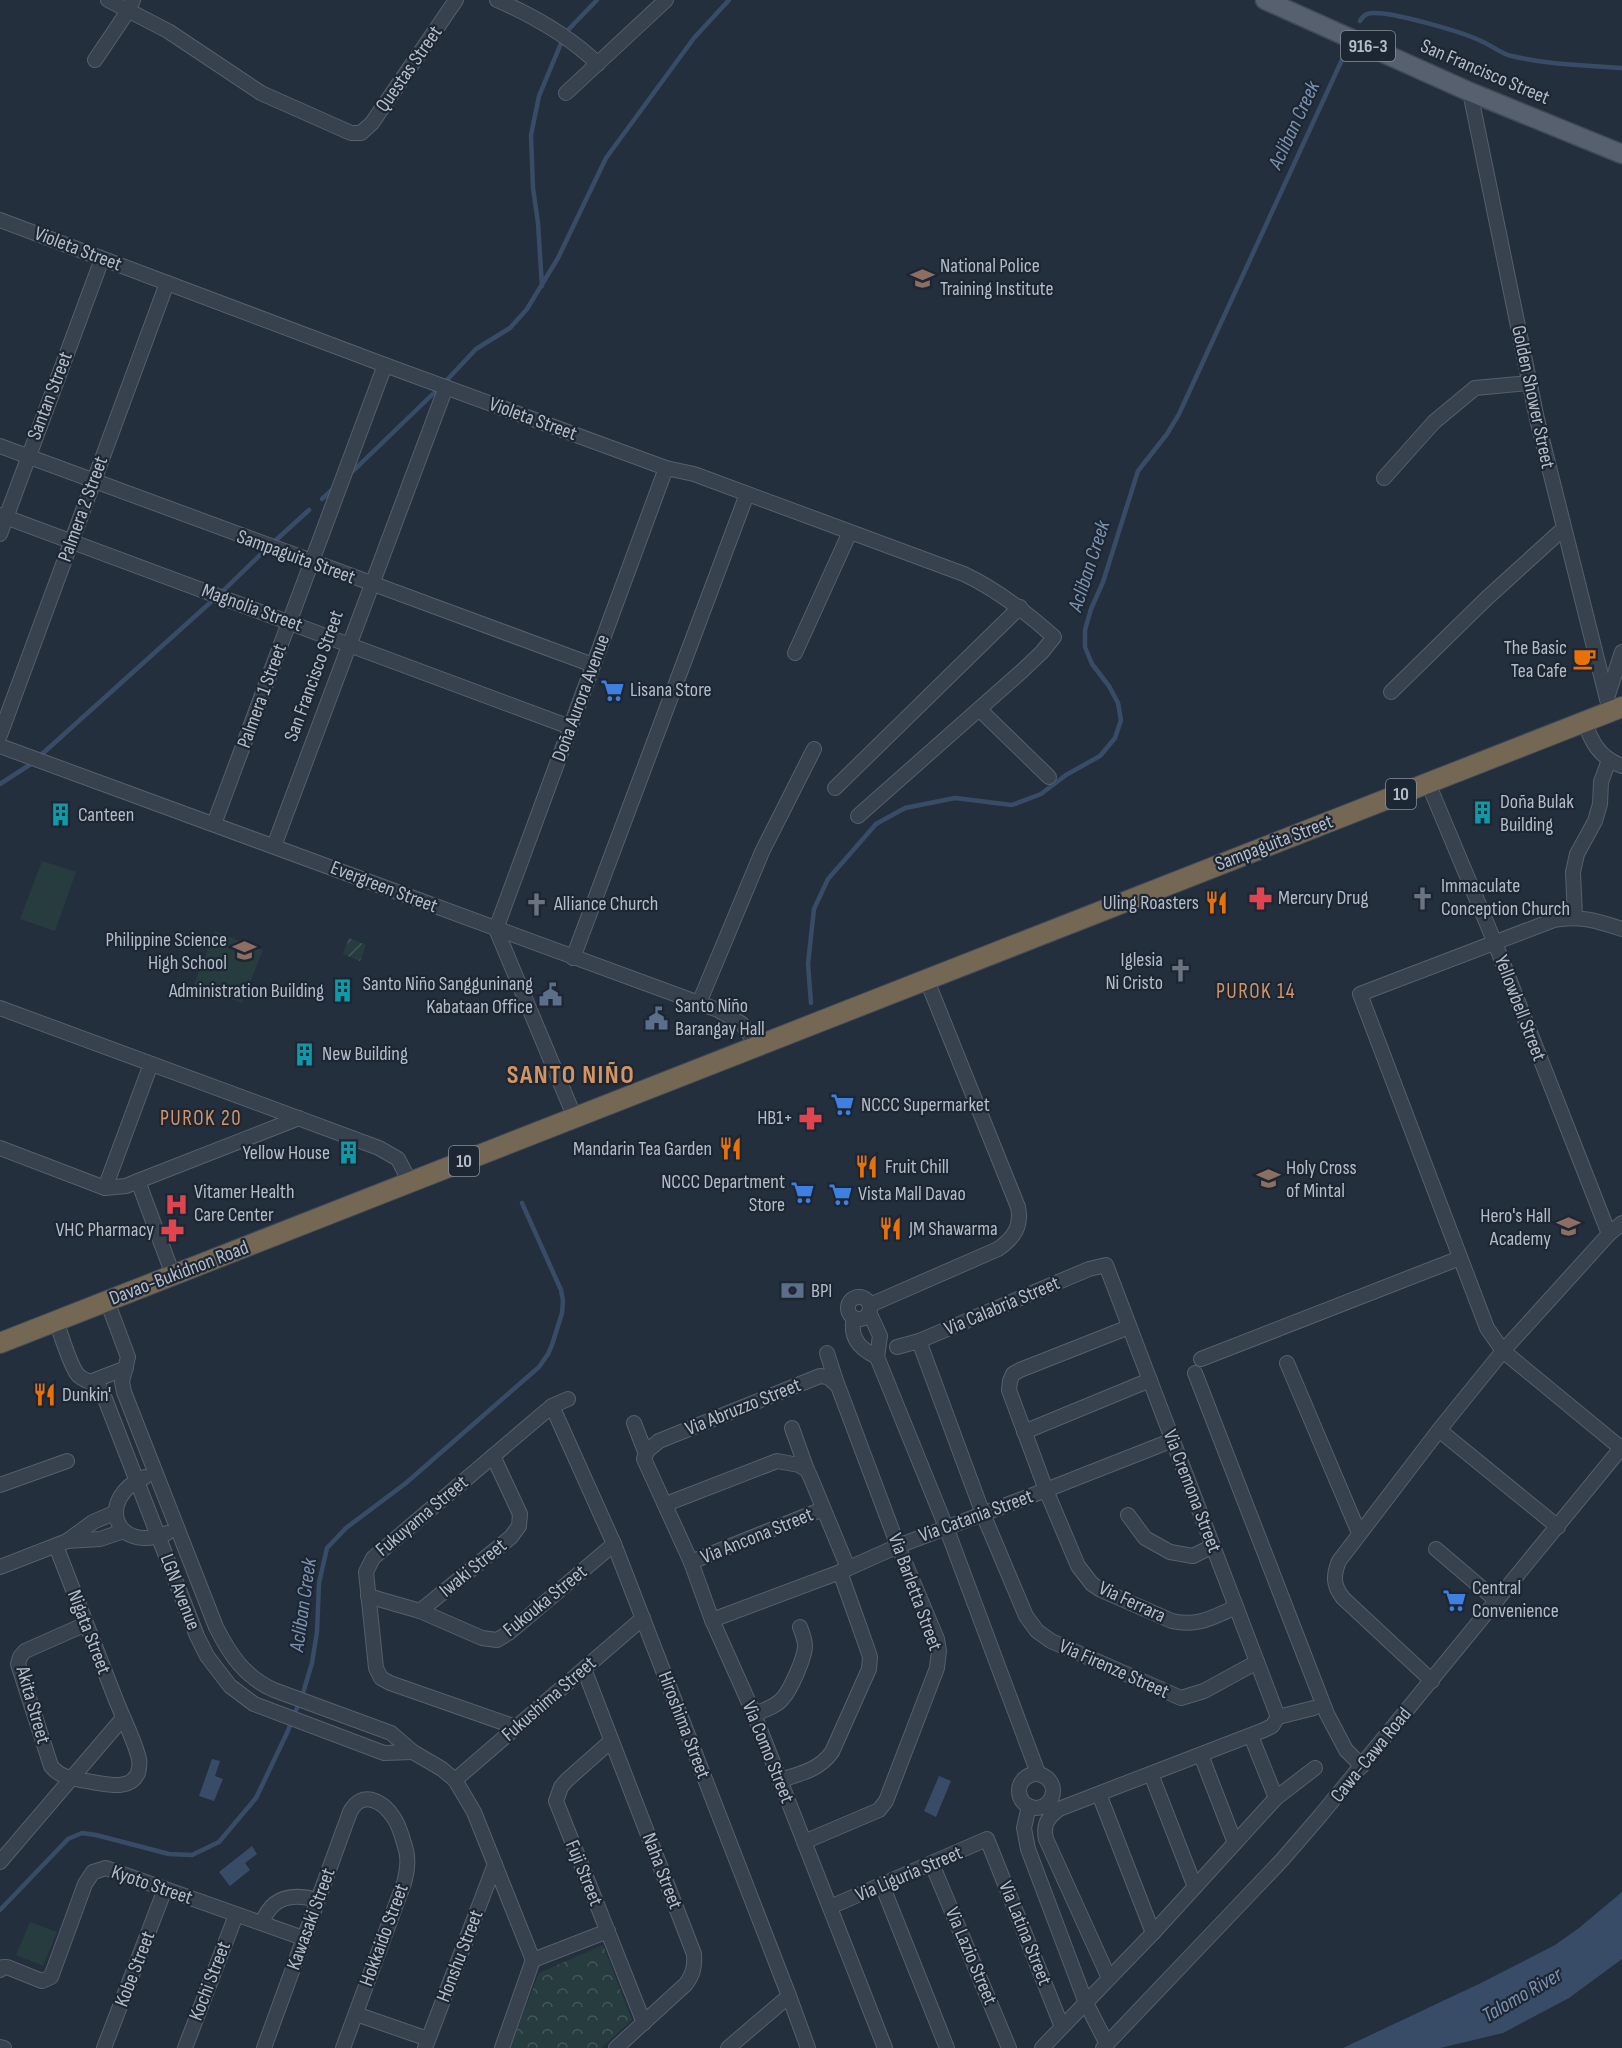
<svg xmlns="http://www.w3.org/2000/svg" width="1622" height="2048" viewBox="0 0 1622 2048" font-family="'Sofia Sans Condensed',sans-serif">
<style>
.grass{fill:#263c3f}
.park{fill:url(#park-crowns)}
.garden{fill:url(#garden-furrows)}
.water{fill:#394c67}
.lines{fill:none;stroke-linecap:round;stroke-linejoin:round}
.stream{stroke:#394c67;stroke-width:4.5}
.minor-casing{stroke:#565f6c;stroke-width:16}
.major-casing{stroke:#414a57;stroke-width:21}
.highway-casing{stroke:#434c59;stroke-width:22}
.minor{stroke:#38414e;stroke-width:14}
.major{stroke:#56606e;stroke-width:18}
.highway{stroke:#746855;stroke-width:20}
.labels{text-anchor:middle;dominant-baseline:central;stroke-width:4.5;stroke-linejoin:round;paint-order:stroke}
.shield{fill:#1d2633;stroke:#878f9c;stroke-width:1.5}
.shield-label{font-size:18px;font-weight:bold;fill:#b4bcc9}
.street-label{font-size:20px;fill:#b4bcc9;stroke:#1d2633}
.poi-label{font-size:20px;fill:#b4bcc9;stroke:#1d2633;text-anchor:start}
.water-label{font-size:21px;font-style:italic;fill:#7c92b1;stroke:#1d2633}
.neighbourhood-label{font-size:21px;letter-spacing:1.5px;fill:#d59563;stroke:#1d2633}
.district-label{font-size:26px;font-weight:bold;letter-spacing:1.5px;fill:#d59563;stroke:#1d2633}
</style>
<defs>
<pattern id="park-crowns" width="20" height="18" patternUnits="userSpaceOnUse" patternTransform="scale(1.5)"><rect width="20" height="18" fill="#263c3f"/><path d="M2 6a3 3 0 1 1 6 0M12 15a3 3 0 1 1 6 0" fill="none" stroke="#435659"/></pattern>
<pattern id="garden-furrows" width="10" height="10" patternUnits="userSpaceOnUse" patternTransform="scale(1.5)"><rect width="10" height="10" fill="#263c3f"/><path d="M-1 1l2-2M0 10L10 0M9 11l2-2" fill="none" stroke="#435659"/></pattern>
</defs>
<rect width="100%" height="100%" fill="#242f3e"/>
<g class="grass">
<polygon points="42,861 76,872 55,931 20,919"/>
<polygon points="215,931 263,950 242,1003 194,984"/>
<polygon points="30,1922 57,1932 43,1966 16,1955"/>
</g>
<polygon class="park" points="603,1945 632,2020 601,2048 510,2048 539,1973"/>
<polygon class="garden" points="349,938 366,945 360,961 343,954"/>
<g class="water">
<polygon points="212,1759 220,1761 215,1776 223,1779 214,1801 199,1796"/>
<polygon points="939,1776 951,1781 936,1817 924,1811"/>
<polygon points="252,1846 257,1854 245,1863 250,1870 230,1886 219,1872"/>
<polygon points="1622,1892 1622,1959 1569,1998 1503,2033 1440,2048 1343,2048 1481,1983 1555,1945 1579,1928"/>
</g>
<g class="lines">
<g class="stream">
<path d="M1360,21C1362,17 1363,16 1367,14C1383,8 1466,33 1483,42C1493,46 1501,54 1512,56C1548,65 1585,65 1622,68"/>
<polyline points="568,30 597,0"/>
<polyline points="542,286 538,223 533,188 531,135 539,96 562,41"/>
<polyline points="446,381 476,349 510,328 527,309 558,258 606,158 694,38 729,0"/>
<polyline points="352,472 436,391"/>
<polyline points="322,499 335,487"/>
<polyline points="276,540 309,510"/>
<polyline points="224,590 263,552"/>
<polyline points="41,755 212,601"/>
<polyline points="0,784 31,764"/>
<polyline points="811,1003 808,964 814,909 828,879 876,824 905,808 955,798 1012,805 1041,794 1066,775 1100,756 1115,738 1121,720 1118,703 1109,686 1092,664 1085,647 1085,630 1091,609 1103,582 1138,471 1167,434 1179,414 1346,51"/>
<polyline points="0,1910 68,1839 82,1833 96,1835 169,1854 192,1855 219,1842 256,1798 287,1733 303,1693 312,1663 317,1632 319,1583 327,1548 346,1528 406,1483 539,1367 548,1354 552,1345 562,1313 563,1301 561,1290 522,1203"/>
</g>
<defs>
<g id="minor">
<polyline points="108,0 168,31 261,93 351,133 361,133 372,123 456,0"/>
<path d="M497,0C534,16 569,36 598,64"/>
<polyline points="95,60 128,11 133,0"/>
<polyline points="1470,92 1537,419 1610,711"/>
<polyline points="566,93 666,0"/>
<path d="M0,220L385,365L666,468L694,474L964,574C998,590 1026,612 1054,637L1042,652L1022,671L858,816"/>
<polyline points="0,446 593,665"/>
<polyline points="1384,478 1434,422 1475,388 1529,383"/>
<polyline points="0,515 570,727"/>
<polyline points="0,534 102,259"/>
<polyline points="795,653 850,532"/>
<polyline points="1391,692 1487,598 1563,529"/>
<polyline points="1607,698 1622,652"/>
<polyline points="979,709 1049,777"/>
<path d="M1584,721C1592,743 1599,757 1622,766"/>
<polyline points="0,735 167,283"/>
<polyline points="0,746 718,1010 742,1024 757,1045"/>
<polyline points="1428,783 1495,943 1609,1234"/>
<polyline points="835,788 1020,607"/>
<polyline points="214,824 385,365"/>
<polyline points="274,846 446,387"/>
<polyline points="1575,917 1573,872 1577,854 1595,821 1600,804 1601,782 1609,760"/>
<polyline points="573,958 747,494"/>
<polyline points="699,1003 762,852 814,749"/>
<polyline points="0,1008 379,1148 398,1159 410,1182"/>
<polyline points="575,1118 496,929 666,468"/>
<polyline points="0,1148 105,1188 126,1186 138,1181 299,1118"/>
<polyline points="138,1181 173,1275"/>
<polyline points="105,1188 151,1064"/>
<circle cx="859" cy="1308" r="11"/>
<path d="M107,1301L128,1357L122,1382L124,1392L216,1627C230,1655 245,1677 274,1690L391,1733L413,1752L442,1769L455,1780L474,1812L533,1960"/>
<path d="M870,1305L998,1249C1014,1238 1022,1226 1018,1207L926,978"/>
<polyline points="869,1312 880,1336 877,1357 946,1527 1038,1773"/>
<path d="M854,1318C849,1338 860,1349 877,1357"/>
<path d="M56,1321C61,1334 70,1366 78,1375C86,1383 96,1381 102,1391L197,1636L207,1656L230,1686L254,1704L384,1753L413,1752"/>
<path d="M1129,1327L1020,1370L1013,1374L1010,1381L1009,1390L1046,1490L1078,1566L1092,1584L1101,1590L1172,1621C1198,1627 1213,1617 1236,1607"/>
<polyline points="919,1341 983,1514 1026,1616 1037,1631 1051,1641 1181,1698 1204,1691 1257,1662"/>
<polyline points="897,1347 919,1341 1089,1269 1106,1265 1278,1717"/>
<polyline points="827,1353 837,1384"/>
<polyline points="1201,1359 1460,1258"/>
<polyline points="1287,1363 1359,1533"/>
<polyline points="1195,1373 1327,1714 1346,1750 1362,1766"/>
<polyline points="90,1382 126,1368"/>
<polyline points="552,1406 614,1544 789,1996 808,2048"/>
<polyline points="634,1423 646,1454"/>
<polyline points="792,1428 807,1470"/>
<polyline points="1439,1430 1558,1527"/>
<polyline points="1024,1432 1150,1380"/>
<path d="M1621,1448L1503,1351L1487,1328L1360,994L1554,920C1580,915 1598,921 1622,929"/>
<path d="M145,1477C96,1497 113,1555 167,1533"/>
<polyline points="0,1485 67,1461"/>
<polyline points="666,1504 777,1461 799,1465 807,1470 810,1476 848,1568"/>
<polyline points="1128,1515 1145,1538 1170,1552 1193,1556 1213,1546"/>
<polyline points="67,1541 100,1539 124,1531"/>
<path d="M56,1546C75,1596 95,1645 114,1695C121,1714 135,1741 139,1759C140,1763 139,1769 138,1773C130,1791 107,1784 92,1782C77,1779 61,1779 51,1766L18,1664L20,1657L25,1651L86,1624"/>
<polyline points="1436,1549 1497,1601"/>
<polyline points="691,1562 823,1509"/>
<polyline points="0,1567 67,1541 93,1522 116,1512"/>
<polyline points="368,1596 420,1611 482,1638 497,1640 510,1632 614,1544"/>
<polyline points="420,1611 511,1537 519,1526 520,1514 493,1456"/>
<polyline points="712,1620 840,1572 898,1546 1046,1490 1173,1440"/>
<path d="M584,1669L694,1954C695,1967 693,1974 686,1984L616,2048"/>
<path d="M1432,1681L1343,1598C1333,1585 1333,1576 1339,1561L1439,1430L1503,1351L1609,1234L1622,1223"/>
<path d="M754,1714C764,1710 776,1707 783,1698C791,1689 805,1657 805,1646C805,1639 802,1633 800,1627"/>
<polyline points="516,1727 390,1683 381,1678 376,1668 366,1572 373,1558 552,1406 568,1399"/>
<polyline points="1251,1736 1276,1798"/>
<polyline points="611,1741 567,1780 561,1787 556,1801 644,2023"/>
<polyline points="1201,1755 1235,1843"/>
<circle cx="1036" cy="1791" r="17"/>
<polyline points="1151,1774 1195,1887"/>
<polyline points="455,1780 643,1618"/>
<path d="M780,1780C800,1774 819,1770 832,1752L869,1669L870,1657L866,1645L840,1572"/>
<polyline points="1099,1794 1153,1933"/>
<polyline points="1029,1806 1024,1828 1028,1849 1086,2003 1107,2044"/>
<polyline points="804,1842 879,1810 886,1801 937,1668 939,1651 937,1639 898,1546 838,1386 828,1377 820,1376 659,1441 647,1451 644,1459 691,1562 712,1620 754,1714 885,2048"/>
<polyline points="0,1862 123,1718"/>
<polyline points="932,1864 1009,2048"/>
<polyline points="882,1885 947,2048"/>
<polyline points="830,1907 987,1839 1062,2027"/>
<path d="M262,1923C272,1896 292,1893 317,1900"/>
<polyline points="0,1970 3,1967 7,1967 42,1981 51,1977 85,1884 93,1872 106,1868 303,1938"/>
<path d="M1109,1978L1046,1839C1043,1825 1047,1818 1059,1809L1264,1730L1272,1726L1278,1717L1314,1708"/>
<polyline points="356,2014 428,2039"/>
<polyline points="0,2047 4,2048"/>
<polyline points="104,2048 165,1889"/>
<polyline points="185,2048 236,1915"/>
<path d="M264,2048L350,1812C362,1789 383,1801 394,1818C400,1827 403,1840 406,1850C409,1861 407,1872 404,1883L343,2048"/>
<polyline points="425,2048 495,1864"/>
<polyline points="502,2048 533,1960 608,1931"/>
<polyline points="728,2048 789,1996"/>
<polyline points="1042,2048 1153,1933 1276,1798 1315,1768"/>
<polyline points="1103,2048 1282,1860 1320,1816 1622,1447"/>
</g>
<polyline id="major" points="1265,0 1470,92 1622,154"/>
<polyline id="highway" points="0,1343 1622,707"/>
</defs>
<use href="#minor" class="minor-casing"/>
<use href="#major" class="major-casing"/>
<use href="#highway" class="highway-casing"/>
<use href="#minor" class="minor"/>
<use href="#major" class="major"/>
<use href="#highway" class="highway"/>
</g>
<defs>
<symbol id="university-bare" viewBox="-9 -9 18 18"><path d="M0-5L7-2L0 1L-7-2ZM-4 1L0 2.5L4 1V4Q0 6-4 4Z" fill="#8d6e63" stroke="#1d2633" stroke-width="2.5" paint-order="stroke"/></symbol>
<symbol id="cafe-bare" viewBox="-9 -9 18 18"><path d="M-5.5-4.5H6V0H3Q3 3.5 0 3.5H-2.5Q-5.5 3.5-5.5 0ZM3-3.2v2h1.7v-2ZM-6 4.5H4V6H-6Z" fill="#e8710a" stroke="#1d2633" stroke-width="2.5" paint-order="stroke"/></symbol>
<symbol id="supermarket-bare" viewBox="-9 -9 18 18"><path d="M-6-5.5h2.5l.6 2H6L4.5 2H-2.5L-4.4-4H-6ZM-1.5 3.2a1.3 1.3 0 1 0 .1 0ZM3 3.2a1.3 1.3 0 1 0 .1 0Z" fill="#3f7fe0" stroke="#1d2633" stroke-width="2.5" paint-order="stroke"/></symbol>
<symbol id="building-bare" viewBox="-9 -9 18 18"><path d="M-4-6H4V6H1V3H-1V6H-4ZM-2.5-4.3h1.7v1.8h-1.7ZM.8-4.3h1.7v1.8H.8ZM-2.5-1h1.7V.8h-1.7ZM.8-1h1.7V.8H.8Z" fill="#0f9aa8" stroke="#1d2633" stroke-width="2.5" paint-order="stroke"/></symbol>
<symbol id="pharmacy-bare" viewBox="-9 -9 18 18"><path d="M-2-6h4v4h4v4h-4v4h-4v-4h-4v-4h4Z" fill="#e0444e" stroke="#1d2633" stroke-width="2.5" paint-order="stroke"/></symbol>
<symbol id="church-bare" viewBox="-9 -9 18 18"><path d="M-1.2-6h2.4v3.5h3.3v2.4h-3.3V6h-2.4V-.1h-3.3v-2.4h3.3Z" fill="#6b7280" stroke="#1d2633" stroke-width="2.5" paint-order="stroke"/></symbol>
<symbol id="restaurant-bare" viewBox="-9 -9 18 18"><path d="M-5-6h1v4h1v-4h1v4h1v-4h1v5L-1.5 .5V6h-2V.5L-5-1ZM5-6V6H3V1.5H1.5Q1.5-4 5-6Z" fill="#e8710a" stroke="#1d2633" stroke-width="2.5" paint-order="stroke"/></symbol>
<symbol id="school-bare" viewBox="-9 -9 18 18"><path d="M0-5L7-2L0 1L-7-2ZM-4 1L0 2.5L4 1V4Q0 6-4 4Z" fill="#8d6e63" stroke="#1d2633" stroke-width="2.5" paint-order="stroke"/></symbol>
<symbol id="civic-bare" viewBox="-9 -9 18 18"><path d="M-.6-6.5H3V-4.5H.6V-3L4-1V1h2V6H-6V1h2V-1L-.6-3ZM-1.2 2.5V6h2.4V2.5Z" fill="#5c6f8a" stroke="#1d2633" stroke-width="2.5" paint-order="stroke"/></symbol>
<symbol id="hospital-bare" viewBox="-9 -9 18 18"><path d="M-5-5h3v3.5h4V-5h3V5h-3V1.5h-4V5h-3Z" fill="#e0444e" stroke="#1d2633" stroke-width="2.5" paint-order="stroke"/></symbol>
<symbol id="bank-bare" viewBox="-9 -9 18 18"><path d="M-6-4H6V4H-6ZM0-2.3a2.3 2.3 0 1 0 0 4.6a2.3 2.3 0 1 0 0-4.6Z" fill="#5c6f8a" stroke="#1d2633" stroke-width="2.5" paint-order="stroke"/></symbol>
</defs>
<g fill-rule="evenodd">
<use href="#university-bare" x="906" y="262" width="33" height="33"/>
<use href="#cafe-bare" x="1568" y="642" width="33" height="33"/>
<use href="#supermarket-bare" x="596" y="674" width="33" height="33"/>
<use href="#building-bare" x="1466" y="796" width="33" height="33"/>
<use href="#building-bare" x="44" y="798" width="33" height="33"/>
<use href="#pharmacy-bare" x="1244" y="882" width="33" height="33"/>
<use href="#church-bare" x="1406" y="882" width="33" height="33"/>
<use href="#restaurant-bare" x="1200" y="886" width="33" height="33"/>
<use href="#church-bare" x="520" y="888" width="33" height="33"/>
<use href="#school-bare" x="228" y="934" width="33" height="33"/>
<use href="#church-bare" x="1164" y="954" width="33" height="33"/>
<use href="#building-bare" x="326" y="974" width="33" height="33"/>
<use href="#civic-bare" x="534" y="978" width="33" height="33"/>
<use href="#civic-bare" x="640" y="1002" width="33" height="33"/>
<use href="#building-bare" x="288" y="1038" width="33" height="33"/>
<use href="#supermarket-bare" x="826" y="1088" width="33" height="33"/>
<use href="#pharmacy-bare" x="794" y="1102" width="33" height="33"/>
<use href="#restaurant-bare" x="714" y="1132" width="33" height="33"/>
<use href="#building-bare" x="332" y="1136" width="33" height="33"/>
<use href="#restaurant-bare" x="850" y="1150" width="33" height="33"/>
<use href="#school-bare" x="1252" y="1162" width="33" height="33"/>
<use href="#supermarket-bare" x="786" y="1176" width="33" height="33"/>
<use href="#supermarket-bare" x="824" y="1178" width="33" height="33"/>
<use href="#hospital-bare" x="160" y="1188" width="33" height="33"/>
<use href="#school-bare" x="1552" y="1210" width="33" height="33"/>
<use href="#restaurant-bare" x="874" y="1212" width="33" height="33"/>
<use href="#pharmacy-bare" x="156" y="1214" width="33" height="33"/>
<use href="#bank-bare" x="776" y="1274" width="33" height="33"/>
<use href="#restaurant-bare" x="28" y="1378" width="33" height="33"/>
<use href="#supermarket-bare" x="1438" y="1584" width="33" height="33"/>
</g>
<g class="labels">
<g class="shield">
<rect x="1341" y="31" width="54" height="30" rx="4.5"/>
<rect x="1386" y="779" width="30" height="30" rx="4.5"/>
<rect x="449" y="1146" width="30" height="30" rx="4.5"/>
</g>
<g class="shield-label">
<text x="1368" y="46">916-3</text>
<text x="1401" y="794">10</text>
<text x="464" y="1161">10</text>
</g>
<g class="street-label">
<text transform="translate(409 69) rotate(-55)">Questas Street</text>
<text transform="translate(1485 72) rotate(23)">San Francisco Street</text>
<text transform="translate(78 249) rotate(21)">Violeta Street</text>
<text transform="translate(50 396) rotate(-69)">Santan Street</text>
<text transform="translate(1533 397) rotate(78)">Golden Shower Street</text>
<text transform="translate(533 419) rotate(20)">Violeta Street</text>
<text transform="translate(83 509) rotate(-70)">Palmera 2 Street</text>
<text transform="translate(296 557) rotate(20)">Sampaguita Street</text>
<text transform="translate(252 608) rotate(20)">Magnolia Street</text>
<text transform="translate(314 676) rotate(-70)">San Francisco Street</text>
<text transform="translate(262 696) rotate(-70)">Palmera 1 Street</text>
<text transform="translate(581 698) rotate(-70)">Doña Aurora Avenue</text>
<text transform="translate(1274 843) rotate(-21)">Sampaguita Street</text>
<text transform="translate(384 887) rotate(21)">Evergreen Street</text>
<text transform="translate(1520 1008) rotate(69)">Yellowbell Street</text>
<text transform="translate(179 1273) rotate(-21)">Davao-Bukidnon Road</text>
<text transform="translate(1002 1306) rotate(-23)">Via Calabria Street</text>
<text transform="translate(743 1407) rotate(-22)">Via Abruzzo Street</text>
<text transform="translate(1192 1491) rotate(69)">Via Cremona Street</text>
<text transform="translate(422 1516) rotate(-40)">Fukuyama Street</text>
<text transform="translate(976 1516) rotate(-20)">Via Catania Street</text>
<text transform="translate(757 1536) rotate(-22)">Via Ancona Street</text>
<text transform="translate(473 1568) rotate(-39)">Iwaki Street</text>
<text transform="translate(180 1592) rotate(69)">LGN Avenue</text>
<text transform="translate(915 1592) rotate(70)">Via Barletta Street</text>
<text transform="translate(545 1601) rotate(-39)">Fukouka Street</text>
<text transform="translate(1132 1602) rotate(25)">Via Ferrara</text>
<text transform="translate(89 1632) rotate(69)">Nigata Street</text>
<text transform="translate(1114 1669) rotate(24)">Via Firenze Street</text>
<text transform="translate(549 1699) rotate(-41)">Fukushima Street</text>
<text transform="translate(33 1705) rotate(74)">Akita Street</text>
<text transform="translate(684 1725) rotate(69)">Hiroshima Street</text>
<text transform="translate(768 1752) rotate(68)">Via Como Street</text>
<text transform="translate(1371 1755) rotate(-51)">Cawa-Cawa Road</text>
<text transform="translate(662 1871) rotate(69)">Naha Street</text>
<text transform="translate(584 1873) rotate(68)">Fuji Street</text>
<text transform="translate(909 1874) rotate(-23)">Via Liguria Street</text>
<text transform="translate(152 1885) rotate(19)">Kyoto Street</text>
<text transform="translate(311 1919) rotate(-70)">Kawasaki Street</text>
<text transform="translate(1025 1933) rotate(68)">Via Latina Street</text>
<text transform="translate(384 1935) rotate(-70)">Hokkaido Street</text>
<text transform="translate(460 1956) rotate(-69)">Honshu Street</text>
<text transform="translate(971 1956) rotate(67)">Via Lazio Street</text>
<text transform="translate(135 1969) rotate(-69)">Kobe Street</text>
<text transform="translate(210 1981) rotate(-69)">Kochi Street</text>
</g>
<g class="poi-label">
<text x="940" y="266">National Police<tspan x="940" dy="23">Training Institute</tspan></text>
<text x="1567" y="648" text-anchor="end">The Basic<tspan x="1567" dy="23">Tea Cafe</tspan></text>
<text x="630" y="690">Lisana Store</text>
<text x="1500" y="802">Doña Bulak<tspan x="1500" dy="23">Building</tspan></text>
<text x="78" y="815">Canteen</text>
<text x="1441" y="886">Immaculate<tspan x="1441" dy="23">Conception Church</tspan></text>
<text x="1278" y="898">Mercury Drug</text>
<text x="1199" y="903" text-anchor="end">Uling Roasters</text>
<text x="554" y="904">Alliance Church</text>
<text x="227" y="940" text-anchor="end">Philippine Science<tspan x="227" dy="23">High School</tspan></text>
<text x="1163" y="960" text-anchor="end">Iglesia<tspan x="1163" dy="23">Ni Cristo</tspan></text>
<text x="533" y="984" text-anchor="end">Santo Niño Sangguninang<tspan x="533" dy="23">Kabataan Office</tspan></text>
<text x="324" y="991" text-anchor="end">Administration Building</text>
<text x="675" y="1006">Santo Niño<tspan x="675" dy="23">Barangay Hall</tspan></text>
<text x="322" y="1054">New Building</text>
<text x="861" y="1105">NCCC Supermarket</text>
<text x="793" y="1118" text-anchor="end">HB1+</text>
<text x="712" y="1149" text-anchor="end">Mandarin Tea Garden</text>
<text x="330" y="1153" text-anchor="end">Yellow House</text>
<text x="885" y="1167">Fruit Chill</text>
<text x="1286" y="1168">Holy Cross<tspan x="1286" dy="23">of Mintal</tspan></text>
<text x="785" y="1182" text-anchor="end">NCCC Department<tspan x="785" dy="23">Store</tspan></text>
<text x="194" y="1192">Vitamer Health<tspan x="194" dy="23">Care Center</tspan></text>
<text x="858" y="1194">Vista Mall Davao</text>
<text x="1551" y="1216" text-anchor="end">Hero's Hall<tspan x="1551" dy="23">Academy</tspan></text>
<text x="909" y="1229">JM Shawarma</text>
<text x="154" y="1230" text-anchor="end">VHC Pharmacy</text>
<text x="811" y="1291">BPI</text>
<text x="62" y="1395">Dunkin'</text>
<text x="1472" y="1588">Central<tspan x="1472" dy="23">Convenience</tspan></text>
</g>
<g class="water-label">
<text transform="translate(1294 125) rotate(-65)">Acliban Creek</text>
<text transform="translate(1089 566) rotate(-72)">Acliban Creek</text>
<text transform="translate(303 1605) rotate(-82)">Acliban Creek</text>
<text transform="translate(1522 1995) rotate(-30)">Talomo River</text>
</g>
<g class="neighbourhood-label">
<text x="1256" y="991">PUROK 14</text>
<text x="201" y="1118">PUROK 20</text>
</g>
<g class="district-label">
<text x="571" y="1075">SANTO NIÑO</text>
</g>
</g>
</svg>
